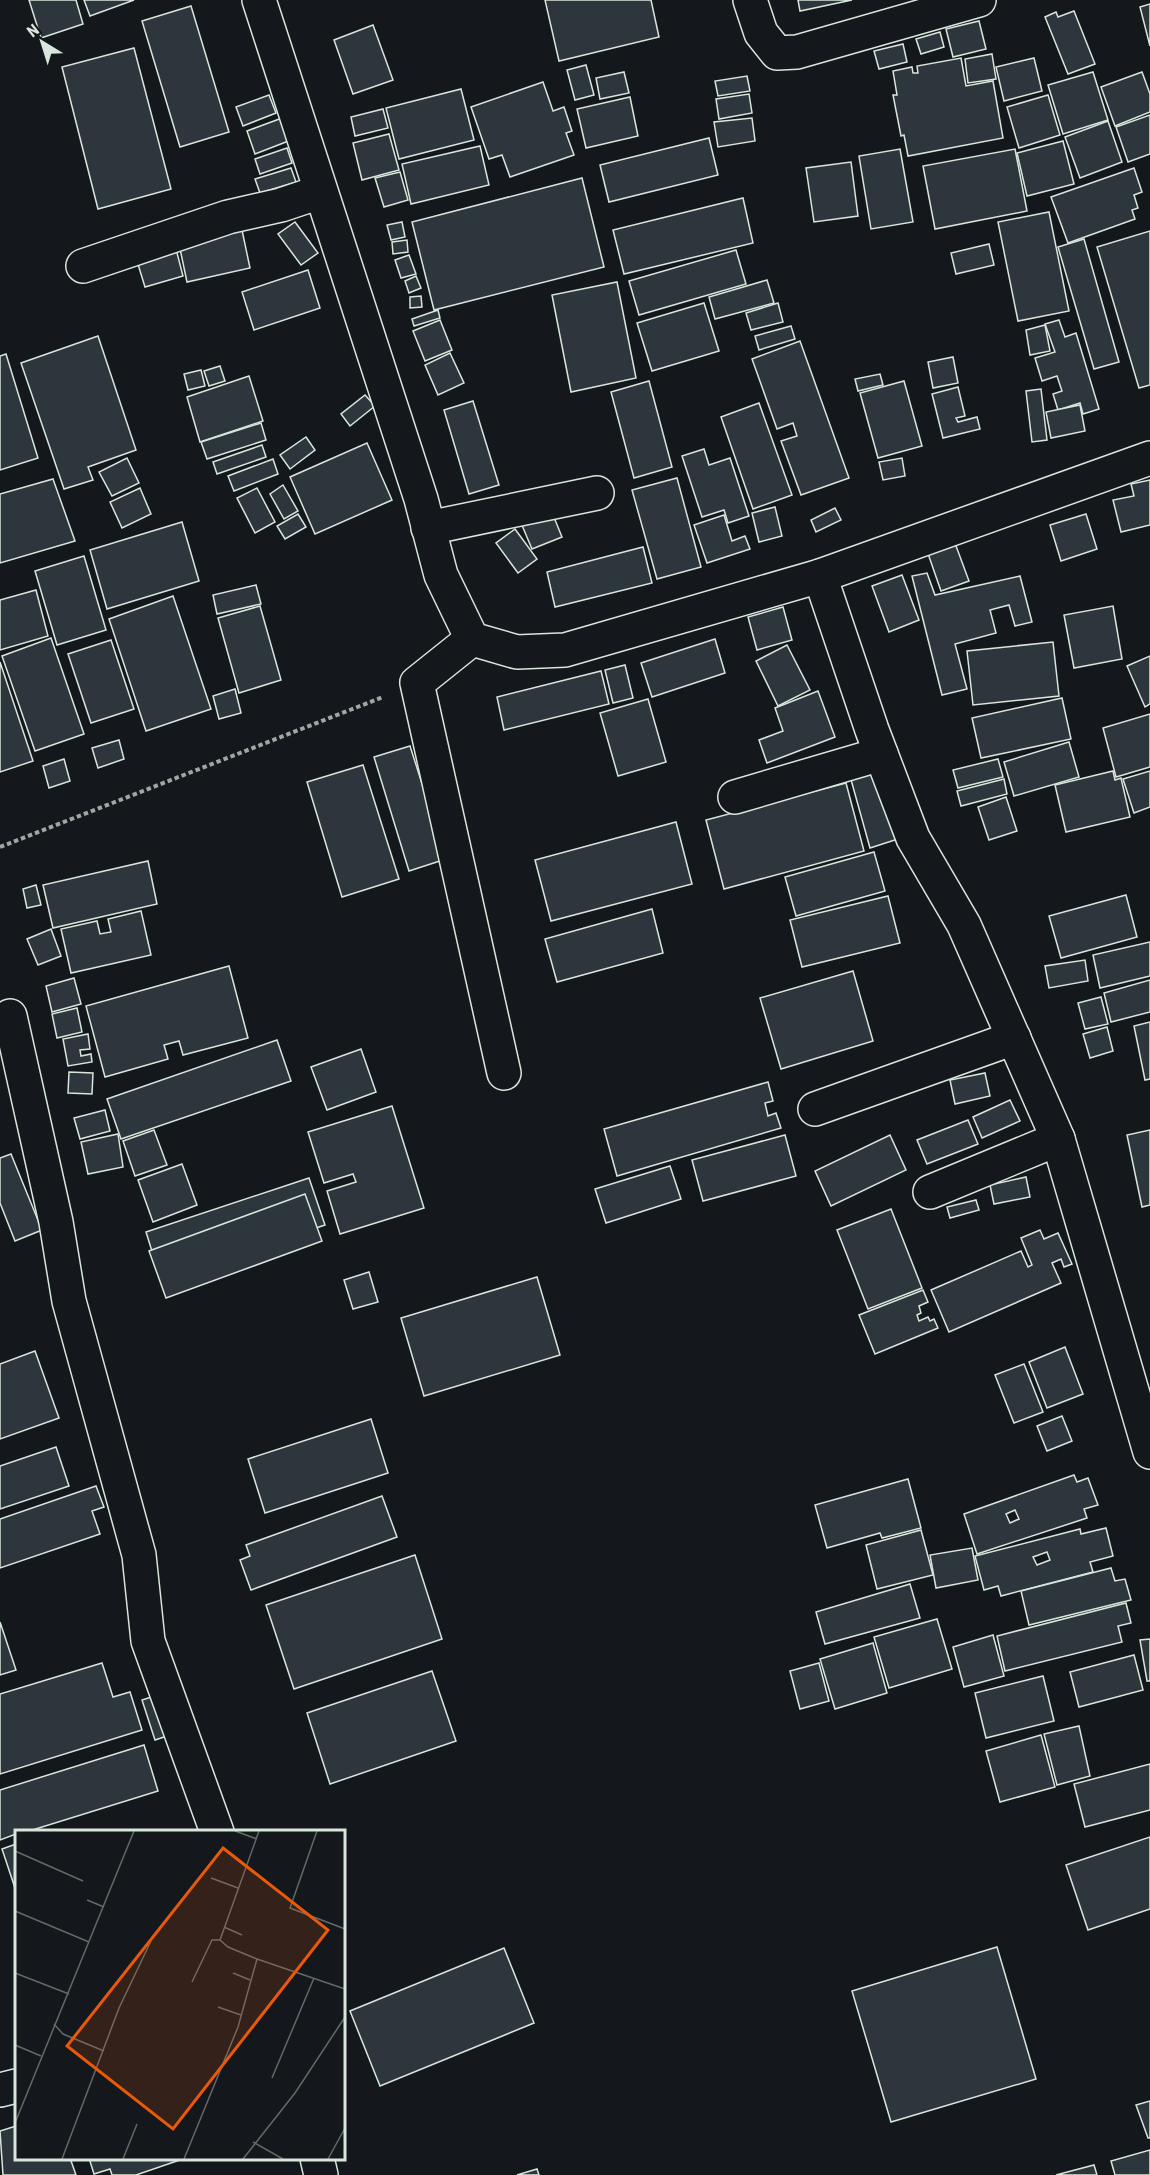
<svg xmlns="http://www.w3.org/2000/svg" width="1150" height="2175" viewBox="0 0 1150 2175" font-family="'Roboto Condensed',sans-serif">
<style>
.building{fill:#2c363c;stroke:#d8e6dc;stroke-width:1.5;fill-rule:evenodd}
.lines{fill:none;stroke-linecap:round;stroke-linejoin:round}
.minor-casing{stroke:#d8e6dc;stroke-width:36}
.path{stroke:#9da8a2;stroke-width:4;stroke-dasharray:4.5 3;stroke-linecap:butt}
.minor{stroke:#14181c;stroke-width:33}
.inset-road{fill:none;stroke:#626a69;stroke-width:1.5}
.view{fill:#e8590c;fill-opacity:0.15;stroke:#e8590c;stroke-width:3}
.inset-edge{fill:none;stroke:#d8e6dc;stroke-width:3}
</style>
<rect width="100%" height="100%" fill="#14181c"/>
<g class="building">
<polygon points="29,0 76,0 83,24 41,38"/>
<polygon points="84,0 134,0 90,16"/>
<polygon points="545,0 651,0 659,37 559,61"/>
<polygon points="798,0 852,0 800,11"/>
<polygon points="1150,4 1150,46 1140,7"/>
<polygon points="191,6 229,132 180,147 142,21"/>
<polygon points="1074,11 1095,64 1068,74 1045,17 1056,12 1058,17"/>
<polygon points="979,21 986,49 953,57 946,29"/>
<polygon points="373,25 393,80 353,94 334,40"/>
<polygon points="940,32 944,47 921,54 916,39"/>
<polygon points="903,44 907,62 879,69 874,51"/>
<polygon points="134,48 171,189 98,209 62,67"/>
<polygon points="992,54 996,79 968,83 965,59"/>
<polygon points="961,58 966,86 993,81 1003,138 908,156 904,135 901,136 893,95 897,95 893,71 912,67 913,73 918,73 917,66"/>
<polygon points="1034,58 1042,91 1004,101 996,67"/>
<polygon points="586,65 594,95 575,100 567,70"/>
<polygon points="624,72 629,93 600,99 596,78"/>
<polygon points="1093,72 1108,120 1063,134 1048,85"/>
<polygon points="1142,72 1150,94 1150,112 1115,126 1101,87"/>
<polygon points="747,76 750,91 718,96 715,81"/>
<polygon points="543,82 553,111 564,107 572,131 566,133 574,155 510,177 502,155 489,159 471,107"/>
<polygon points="461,89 474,140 399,159 386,108"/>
<polygon points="749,94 752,113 719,119 716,99"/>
<polygon points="269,95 276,113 243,126 236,107"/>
<polygon points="1048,95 1060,135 1019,148 1007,107"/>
<polygon points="630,97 638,136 586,148 577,109"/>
<polygon points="383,109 388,128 355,136 351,117"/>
<polygon points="1150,115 1150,154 1128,162 1116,127"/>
<polygon points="282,118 291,140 255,154 247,131"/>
<polygon points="752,118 755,141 718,147 714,122"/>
<polygon points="1108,121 1122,162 1080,178 1065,137"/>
<polygon points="389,134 399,170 362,180 353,143"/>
<polygon points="709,138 718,175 609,202 600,165"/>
<polygon points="1063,141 1074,184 1027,196 1017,153"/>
<polygon points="480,146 489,185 411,204 402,164"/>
<polygon points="287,148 292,163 260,174 255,159"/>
<polygon points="900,149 913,222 871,229 859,156"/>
<polygon points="1015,149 1027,211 935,229 923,166"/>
<polygon points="851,162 858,216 814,222 806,168"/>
<polygon points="291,168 296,182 260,193 255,179"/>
<polygon points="1134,168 1142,192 1134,195 1138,208 1132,210 1135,219 1068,243 1051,197"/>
<polygon points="400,172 408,200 384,207 375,178"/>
<polygon points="582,178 604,267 434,310 412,222"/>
<polygon points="743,198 753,243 624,274 613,230"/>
<polygon points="1049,212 1069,311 1018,321 998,222"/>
<polygon points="295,222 318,253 301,265 278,234"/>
<polygon points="402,222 405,237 391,240 387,225"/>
<polygon points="242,230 250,268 187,282 179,244"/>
<polygon points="1150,231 1150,385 1139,388 1097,247"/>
<polygon points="1084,239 1119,362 1094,369 1058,247"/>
<polygon points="407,240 408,252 393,254 392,242"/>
<polygon points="989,244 994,265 956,274 951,253"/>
<polygon points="176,249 183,276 145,287 137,261"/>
<polygon points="736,250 746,284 639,315 629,281"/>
<polygon points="409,255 416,274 401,278 395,260"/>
<polygon points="308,270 320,308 254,330 242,292"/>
<polygon points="416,276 421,288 409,293 405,281"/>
<polygon points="767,280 774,303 715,319 709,297"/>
<polygon points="617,282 636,378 571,392 552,295"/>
<polygon points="421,296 422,307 410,308 410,297"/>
<polygon points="704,303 719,351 652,371 637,323"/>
<polygon points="778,303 783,322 751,330 746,313"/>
<polygon points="438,310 440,318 414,326 412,319"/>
<polygon points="440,320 452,350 425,361 413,331"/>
<polygon points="1059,320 1065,337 1076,333 1099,409 1083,414 1080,403 1058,410 1053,394 1062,391 1057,376 1042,381 1035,358 1055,352 1045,324"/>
<polygon points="1045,325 1050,351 1030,355 1026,330"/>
<polygon points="791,326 795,339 759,350 755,336"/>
<polygon points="98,336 136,450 88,467 93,480 64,489 21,363"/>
<polygon points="800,341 849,478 801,495 781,441 797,436 793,423 777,429 752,359"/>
<polygon points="450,353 464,383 438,395 425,365"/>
<polygon points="6,354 38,458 0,470 0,356"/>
<polygon points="953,357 958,383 933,388 928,362"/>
<polygon points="220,366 225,381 209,386 204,371"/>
<polygon points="201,370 205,386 188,390 184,374"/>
<polygon points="880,374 883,385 858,391 855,379"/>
<polygon points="249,376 263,421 200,442 187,397"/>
<polygon points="649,381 672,467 634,478 611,392"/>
<polygon points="904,381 922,446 878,458 860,393"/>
<polygon points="958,387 965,416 956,418 958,422 977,417 980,429 943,438 932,394"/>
<polygon points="1041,389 1047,440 1032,442 1026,391"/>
<polygon points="365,395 375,406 350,426 341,414"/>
<polygon points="473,401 499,485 469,494 444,410"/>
<polygon points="759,403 792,495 753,509 721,417"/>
<polygon points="1080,405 1085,431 1051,438 1046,412"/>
<polygon points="261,423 266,440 207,459 201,442"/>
<polygon points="306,437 315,450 290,469 280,455"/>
<polygon points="367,443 392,500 315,534 290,477"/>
<polygon points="262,445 266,457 217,474 213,462"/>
<polygon points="704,449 709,465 730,458 749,516 728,523 724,510 702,517 682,456"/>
<polygon points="127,458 139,483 112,496 99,472"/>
<polygon points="902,458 905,476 883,480 879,462"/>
<polygon points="273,459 278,474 234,491 228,476"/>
<polygon points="677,478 701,567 657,579 632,490"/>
<polygon points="53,479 75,541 0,563 0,494"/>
<polygon points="1150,480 1150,525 1121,532 1113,500 1134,496 1131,484"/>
<polygon points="283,485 298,511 284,519 270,494"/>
<polygon points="140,488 151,514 122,528 110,502"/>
<polygon points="257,488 275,522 255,533 237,498"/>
<polygon points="775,507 782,536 759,542 752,513"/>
<polygon points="835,508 841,520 816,532 811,520"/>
<polygon points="551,510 562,537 532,549 521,523"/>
<polygon points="298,514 306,527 285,539 277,526"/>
<polygon points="1086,514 1097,549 1061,561 1050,525"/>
<polygon points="724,515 732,541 745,536 750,549 707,563 694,525"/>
<polygon points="182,522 199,581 107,609 90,550"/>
<polygon points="515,529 537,559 518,573 496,543"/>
<polygon points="952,535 969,581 941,591 925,545"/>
<polygon points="643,547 652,583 555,607 547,572"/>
<polygon points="84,556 106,630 57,645 35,571"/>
<polygon points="927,573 935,595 1020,576 1032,622 1015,626 1009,605 990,610 996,633 955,644 967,689 942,695 912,576"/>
<polygon points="902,575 919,620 889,632 872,586"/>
<polygon points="256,585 261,604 217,614 213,595"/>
<polygon points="36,590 48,636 0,650 0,600"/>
<polygon points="173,596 211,709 146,731 109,619"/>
<polygon points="260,606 281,680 239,693 218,618"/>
<polygon points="1113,606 1122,659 1074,668 1064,615"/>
<polygon points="783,607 792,640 757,650 748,617"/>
<polygon points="51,638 84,734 35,751 2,656"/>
<polygon points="715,639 725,673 652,697 641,663"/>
<polygon points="111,640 134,709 91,723 68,654"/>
<polygon points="1053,642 1059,696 973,705 967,651"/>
<polygon points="787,645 810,690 778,706 756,661"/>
<polygon points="1150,656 1150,704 1145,707 1127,666"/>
<polygon points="0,662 33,761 0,772"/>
<polygon points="625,665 633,698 613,703 605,670"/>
<polygon points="601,671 609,704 504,730 497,697"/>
<polygon points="235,689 241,713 219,719 213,696"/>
<polygon points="818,691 835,737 767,763 759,740 783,731 775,708"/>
<polygon points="1062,698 1071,739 981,758 972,718"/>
<polygon points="648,699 666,762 618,776 600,713"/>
<polygon points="1150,714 1150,767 1116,777 1103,728"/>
<polygon points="119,740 124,759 98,768 92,748"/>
<polygon points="1069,742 1079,777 1014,796 1004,762"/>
<polygon points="410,746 446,859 409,871 374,757"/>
<polygon points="64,759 70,781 49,788 43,766"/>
<polygon points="998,759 1003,777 958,788 953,770"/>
<polygon points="363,765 399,879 342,897 307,782"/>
<polygon points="879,767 901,838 870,848 850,776"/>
<polygon points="1113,771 1115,780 1121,778 1130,817 1066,832 1055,785"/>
<polygon points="1150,771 1150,807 1134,813 1123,779"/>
<polygon points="1004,779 1007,794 961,806 957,791"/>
<polygon points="846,783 864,851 724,889 706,820"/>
<polygon points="1006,797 1017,831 989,840 978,807"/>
<polygon points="676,822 692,884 551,921 535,860"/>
<polygon points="874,852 885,891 796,916 785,877"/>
<polygon points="148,861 157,904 53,928 43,885"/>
<polygon points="36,885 41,905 27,908 23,889"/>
<polygon points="1126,895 1137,937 1061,958 1049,916"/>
<polygon points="888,896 900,943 802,967 790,920"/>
<polygon points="652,909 663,953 557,982 545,939"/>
<polygon points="141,911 151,955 71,973 61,929 97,921 100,934 111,932 108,919"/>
<polygon points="51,929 61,956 38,965 27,939"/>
<polygon points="1150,942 1150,976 1100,988 1093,955"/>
<polygon points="1085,960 1088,981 1049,988 1045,966"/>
<polygon points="229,966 248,1038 183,1055 179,1041 164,1045 168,1059 105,1077 86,1006"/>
<polygon points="853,971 873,1041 781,1069 760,998"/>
<polygon points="74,978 81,1004 52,1012 46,986"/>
<polygon points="1150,980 1150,1012 1111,1022 1104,993"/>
<polygon points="1101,997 1108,1024 1085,1029 1078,1003"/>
<polygon points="77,1008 82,1032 57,1038 52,1014"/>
<polygon points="1150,1022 1150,1079 1145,1080 1134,1026"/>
<polygon points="1107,1027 1113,1051 1090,1058 1083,1034"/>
<polygon points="88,1034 90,1049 80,1050 81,1056 91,1054 92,1062 68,1066 63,1039"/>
<polygon points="277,1040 291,1081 121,1139 107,1099"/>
<polygon points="361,1049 376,1092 327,1110 311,1067"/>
<polygon points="69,1072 93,1073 92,1094 68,1093"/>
<polygon points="985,1073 990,1096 955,1104 950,1080"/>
<polygon points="768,1082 773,1101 765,1103 768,1116 776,1113 781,1128 617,1176 604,1129"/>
<polygon points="1010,1100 1020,1121 982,1138 973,1117"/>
<polygon points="392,1106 424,1208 340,1234 327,1191 356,1182 353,1174 324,1183 308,1132"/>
<polygon points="105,1110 110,1131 80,1139 74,1118"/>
<polygon points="968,1120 978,1144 927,1164 917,1140"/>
<polygon points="154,1130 167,1165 135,1176 123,1141"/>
<polygon points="1150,1130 1150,1205 1142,1207 1127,1135"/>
<polygon points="118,1134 123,1167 88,1174 81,1142"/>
<polygon points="785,1135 796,1176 703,1201 692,1160"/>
<polygon points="890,1135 906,1170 831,1206 815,1171"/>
<polygon points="11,1154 42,1230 15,1241 0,1203 0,1158"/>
<polygon points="182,1164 197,1205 153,1222 138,1180"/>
<polygon points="670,1166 681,1199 606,1223 595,1189"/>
<polygon points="1026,1177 1030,1197 994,1204 990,1185"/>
<polygon points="309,1178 325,1225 257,1248 252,1233 240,1237 244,1252 161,1280 146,1232"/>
<polygon points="305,1194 322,1241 166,1298 149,1251"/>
<polygon points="976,1200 979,1210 950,1218 947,1207"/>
<polygon points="891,1209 922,1288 868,1309 837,1230"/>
<polygon points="1040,1230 1044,1239 1058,1233 1072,1264 1064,1267 1061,1259 1052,1263 1061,1283 949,1332 931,1290 1021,1251 1028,1267 1032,1265 1021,1238"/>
<polygon points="369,1272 378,1302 353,1309 344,1280"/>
<polygon points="537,1277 560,1355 424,1396 401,1318"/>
<polygon points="923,1290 928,1302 919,1306 921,1313 917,1315 919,1321 928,1317 930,1321 934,1319 938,1328 875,1354 859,1315"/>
<polygon points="1065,1347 1083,1394 1047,1408 1029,1362"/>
<polygon points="35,1351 59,1418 0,1439 0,1364"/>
<polygon points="1024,1364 1043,1412 1014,1423 995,1375"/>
<polygon points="1062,1416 1072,1441 1047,1451 1037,1426"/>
<polygon points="371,1419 388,1473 265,1513 248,1459"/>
<polygon points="56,1447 69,1486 0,1509 0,1466"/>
<path d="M1074,1475L1077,1482L1088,1478L1098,1505L1084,1509L1087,1518L977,1554L964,1514ZM1015,1510L1019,1519L1010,1523L1006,1514Z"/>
<polygon points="908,1479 921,1528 882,1538 880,1533 827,1548 815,1505"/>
<polygon points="96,1486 104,1507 92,1511 100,1534 0,1568 0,1519"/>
<polygon points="382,1496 397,1537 251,1590 240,1560 250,1556 246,1545"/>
<path d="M1106,1528L1113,1556L1090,1562L1093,1572L1001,1596L998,1586L984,1590L975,1556L1080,1529L1081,1534ZM1047,1552L1050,1560L1037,1565L1033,1557Z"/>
<polygon points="921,1530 933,1575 877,1589 866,1545"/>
<polygon points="972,1548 978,1580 936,1588 930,1555"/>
<polygon points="415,1555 442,1639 294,1689 266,1605"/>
<polygon points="1111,1568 1115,1581 1125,1579 1131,1600 1029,1625 1021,1591"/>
<polygon points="910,1584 920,1618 825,1644 816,1612"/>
<polygon points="1126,1603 1131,1623 1118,1626 1122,1642 1005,1671 997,1636"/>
<polygon points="937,1619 952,1669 889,1688 874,1637"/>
<polygon points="0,1622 16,1670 0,1675"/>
<polygon points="993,1635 1004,1676 964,1687 953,1647"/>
<polygon points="1150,1639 1150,1681 1147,1681 1140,1640"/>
<polygon points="873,1643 887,1693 835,1709 820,1659"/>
<polygon points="1134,1655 1143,1690 1079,1707 1070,1672"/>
<polygon points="102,1663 113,1697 130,1692 142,1730 0,1774 0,1694"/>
<polygon points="819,1663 829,1701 800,1709 790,1671"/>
<polygon points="432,1671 456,1741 330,1784 307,1713"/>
<polygon points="1043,1676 1054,1721 986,1738 975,1693"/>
<polygon points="164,1693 176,1733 155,1740 142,1700"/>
<polygon points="1079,1726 1090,1776 1057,1785 1044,1734"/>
<polygon points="1041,1735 1055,1787 1000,1802 986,1751"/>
<polygon points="144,1745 158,1791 26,1832 16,1832 16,1834 0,1840 0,1790"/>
<polygon points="1150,1764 1150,1810 1085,1827 1074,1784"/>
<polygon points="1150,1837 1150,1909 1088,1930 1066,1865"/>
<polygon points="16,1844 16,1891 2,1849"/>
<polygon points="997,1947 1036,2079 891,2122 852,1991"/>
<polygon points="504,1948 534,2023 380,2086 350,2011"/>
<polygon points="1150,2101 1150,2138 1148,2138 1136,2105"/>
<polygon points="16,2126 16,2158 70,2158 76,2175 3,2175 0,2131"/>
<polygon points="1150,2150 1150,2175 1115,2175 1111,2161"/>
<polygon points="89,2158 180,2158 180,2160 136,2175 112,2175 110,2169 94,2174"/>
<polygon points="1094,2165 1097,2175 1056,2175"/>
<polygon points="537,2169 539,2175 517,2175"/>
</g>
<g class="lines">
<defs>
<g id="minor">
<polyline points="259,0 421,499 441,575 472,639 517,652 565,650 820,576 1150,458"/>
<polyline points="750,0 761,33 777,53 797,52 979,0"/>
<polyline points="83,266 228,217 281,205 320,192"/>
<polyline points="428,528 597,493"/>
<polyline points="820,576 872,730 913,838 964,925 1058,1139 1150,1452"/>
<polyline points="472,639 417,683 504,1073"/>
<polyline points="735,797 881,754"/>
<polyline points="10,1016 56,1222 69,1301 139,1555 148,1641 217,1832"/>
<polyline points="815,1109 1014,1038"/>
<polyline points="930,1192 1058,1139"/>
<polyline points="0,2090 16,2086"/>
<polyline points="317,2158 321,2175"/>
</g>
</defs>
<use href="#minor" class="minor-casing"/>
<polyline class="path" points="0,847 383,697"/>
<use href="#minor" class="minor"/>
</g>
<g transform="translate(15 1830)">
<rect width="330" height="330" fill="#14181c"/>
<path class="inset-road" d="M220,1L242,9M302,1L275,78L330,99M0,21L68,51M196,48L223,58M72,70L89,77M0,81L74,112M209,97L227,105M205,110L244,1M0,143L54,164M218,143L235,150M177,152L197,110H205L213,117L242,129L330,159M203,177L226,185M39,194L48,204L89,221M0,215L26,226M257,248L299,148M0,293L119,1M238,312L268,329M47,329L104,178L136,111M108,329L122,294M169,329L223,197L242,129M228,329L280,263L330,187M313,329L330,298"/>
<path class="view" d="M208,18L313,100L158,299L52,216Z"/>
<rect width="330" height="330" class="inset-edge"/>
</g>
<g transform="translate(42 42) rotate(322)" stroke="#14181c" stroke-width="4.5" paint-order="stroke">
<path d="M0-4.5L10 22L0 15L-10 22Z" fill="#d8e6dc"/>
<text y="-9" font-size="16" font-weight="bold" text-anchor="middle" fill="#d8e6dc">N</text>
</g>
</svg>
